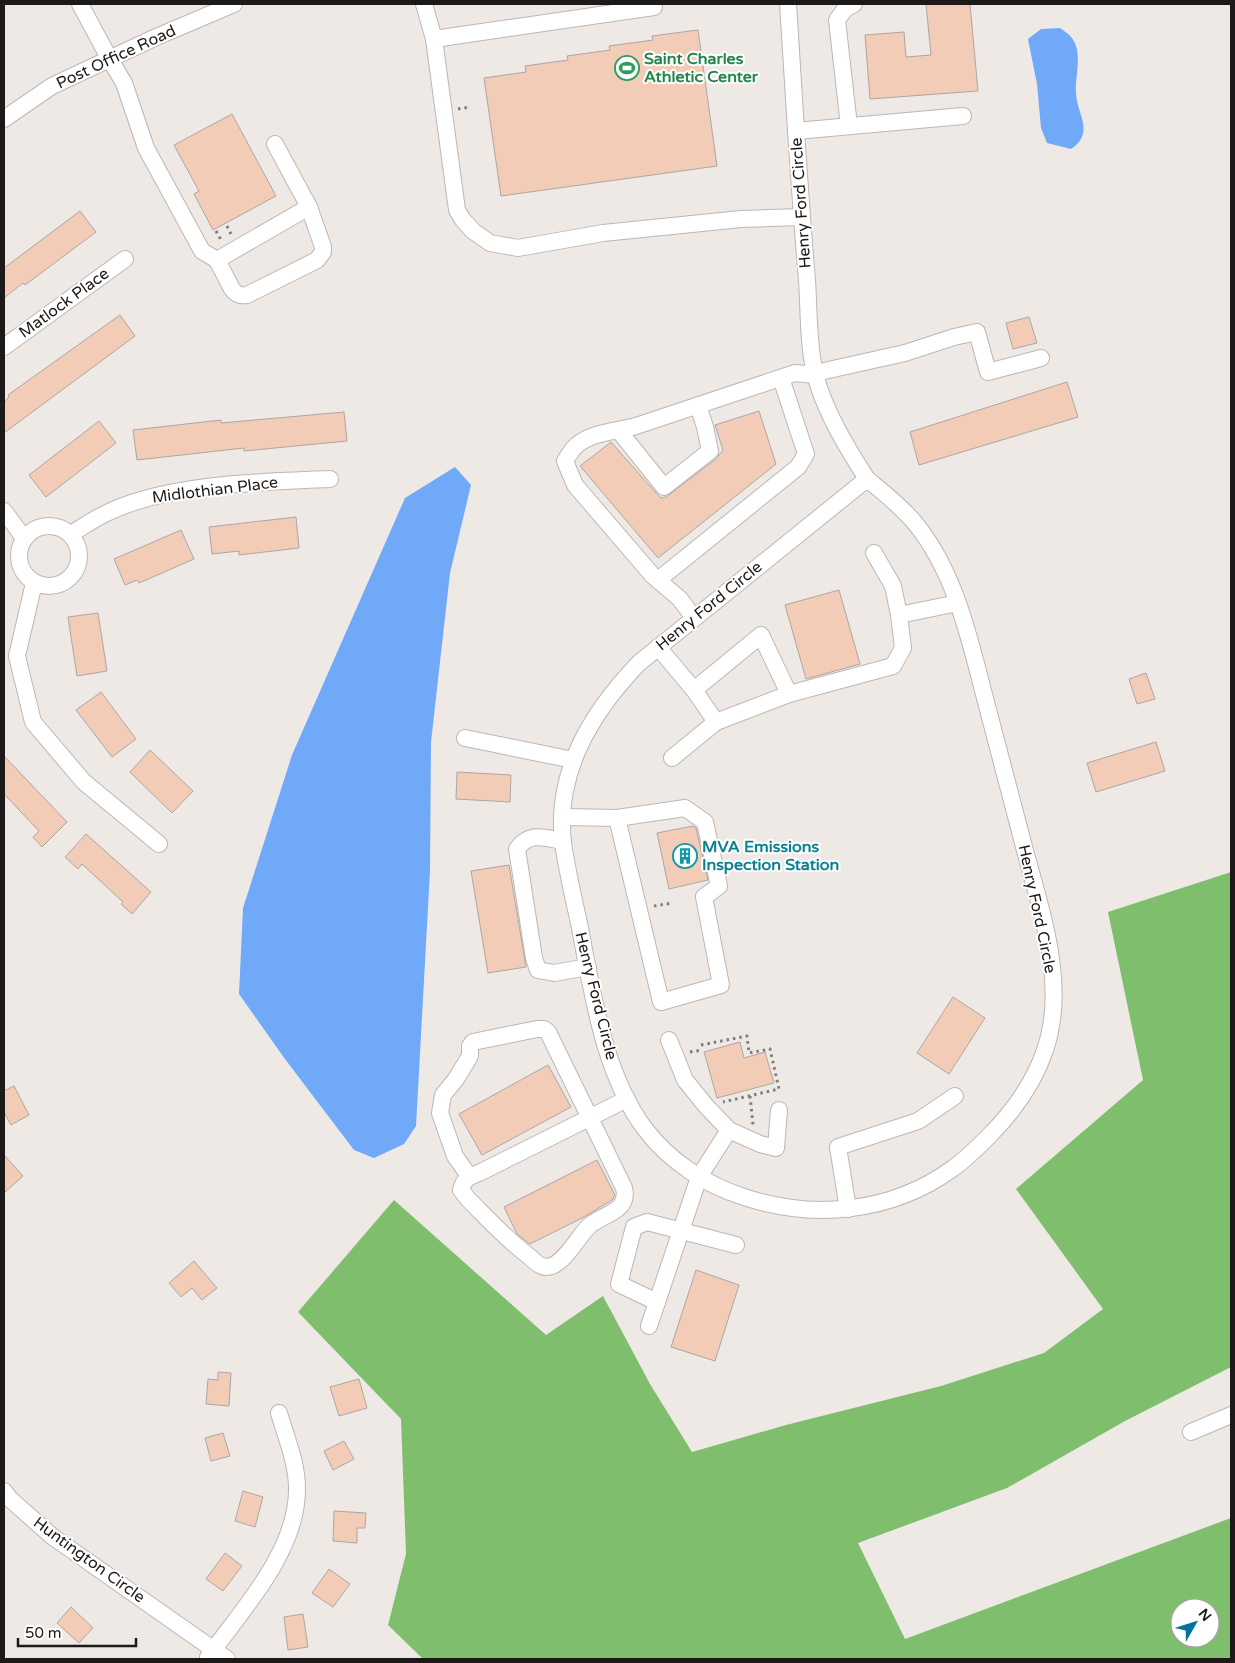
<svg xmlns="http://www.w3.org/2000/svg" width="1235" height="1663" viewBox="0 0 1235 1663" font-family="'Varela Round',sans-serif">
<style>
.forest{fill:#7ebe6d;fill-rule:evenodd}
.water{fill:#70a9f7}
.building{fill:#f3ccb8;stroke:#aca6a3}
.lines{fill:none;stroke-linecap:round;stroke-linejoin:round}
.minor-casing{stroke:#bcb7b4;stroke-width:18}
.path{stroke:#817c7a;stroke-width:3;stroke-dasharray:2.5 4;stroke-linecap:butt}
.minor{stroke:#fff;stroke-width:16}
.labels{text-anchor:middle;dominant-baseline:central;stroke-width:4;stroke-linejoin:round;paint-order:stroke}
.street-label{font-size:16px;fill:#1c1918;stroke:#fff}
.leisure-label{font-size:16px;font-weight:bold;fill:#27864d;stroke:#fff;text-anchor:start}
.culture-label{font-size:16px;font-weight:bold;fill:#0d838f;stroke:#fff;text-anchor:start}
</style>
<rect width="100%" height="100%" fill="#efe9e6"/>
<path class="forest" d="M1231,872V1367L1125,1421L1007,1488L858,1543L905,1639L1231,1518V1659H423L388,1625L406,1554L401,1419L298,1312L394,1200L546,1335L603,1296L650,1384L692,1452L786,1425L941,1386L1044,1353L1103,1309L1016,1189L1143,1080L1108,912ZM1180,1608H1210V1638H1180Z"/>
<g class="water">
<path d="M1060,28C1064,31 1069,34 1072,38C1083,53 1075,75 1076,92C1076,113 1096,133 1071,149L1047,143L1041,128L1037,84L1028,39L1041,29Z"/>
<polygon points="455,467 471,485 450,573 431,742 430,871 416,1126 404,1144 374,1158 354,1150 285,1059 239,994 243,908 292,755 405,498"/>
</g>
<g class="building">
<polygon points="926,4 970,4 978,91 870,99 865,35 904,32 906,57 931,55"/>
<polygon points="698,30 717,166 501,196 484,78 526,72 525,66 568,60 567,56 610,50 609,46 653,40 652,36"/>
<polygon points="232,114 276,196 213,230 194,194 199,191 174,145"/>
<polygon points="80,211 96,232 25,285 23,283 4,298 4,268"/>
<polygon points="120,315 135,336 4,433 4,402 9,397 8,395"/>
<polygon points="1029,317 1037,343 1013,349 1006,323"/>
<polygon points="1067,382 1078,417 919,465 910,432"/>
<polygon points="759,411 776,464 658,558 580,466 611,442 656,493 661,498 666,497 716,459 723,450 715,425"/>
<polygon points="344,412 347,441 244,451 244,448 137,460 133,430 221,420 221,423"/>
<polygon points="99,421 116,443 46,497 29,475"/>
<polygon points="296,517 299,548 239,555 239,551 212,554 209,527"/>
<polygon points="181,530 194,559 139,583 137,580 125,585 114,559"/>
<polygon points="839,590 860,664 806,679 785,605"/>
<polygon points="98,613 107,671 77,676 68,617"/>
<polygon points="1146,673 1155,699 1137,704 1129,679"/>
<polygon points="101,692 136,739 112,757 76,710"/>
<polygon points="1156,742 1165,771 1096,792 1087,763"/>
<polygon points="150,750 193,791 172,813 130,772"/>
<polygon points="4,756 67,822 42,847 33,837 39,831 4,794"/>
<polygon points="457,772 511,775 510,802 456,799"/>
<polygon points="693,826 696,828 708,880 669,889 657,833"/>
<polygon points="86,834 151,892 132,914 121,904 123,902 82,864 78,869 65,857"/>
<polygon points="509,865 526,967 488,973 471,871"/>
<polygon points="953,997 985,1018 949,1074 917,1053"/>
<polygon points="740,1042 744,1058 765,1052 774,1083 717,1098 704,1052"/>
<polygon points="548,1065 571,1107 482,1155 459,1114"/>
<polygon points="14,1086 29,1115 11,1125 4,1112 4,1091"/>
<polygon points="4,1155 23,1176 4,1193"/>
<polygon points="597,1160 615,1195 612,1200 584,1217 530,1244 517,1234 504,1207"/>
<polygon points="194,1261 217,1288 202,1300 192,1288 181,1297 169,1283"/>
<polygon points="696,1270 739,1285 715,1361 671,1347"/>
<polygon points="218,1372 231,1373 229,1406 206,1404 208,1379 218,1380"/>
<polygon points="359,1379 367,1408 339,1416 330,1387"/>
<polygon points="223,1433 230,1456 211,1461 205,1438"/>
<polygon points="344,1441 354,1459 333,1470 324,1451"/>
<polygon points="243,1491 263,1497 255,1527 235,1521"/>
<polygon points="334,1511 366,1513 365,1528 357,1528 357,1543 333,1541"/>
<polygon points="225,1553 242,1566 223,1591 206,1579"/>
<polygon points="329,1569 350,1584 333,1607 312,1593"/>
<polygon points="71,1607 93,1628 79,1643 57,1623"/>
<polygon points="303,1614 308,1647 288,1650 284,1617"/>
</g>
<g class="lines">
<defs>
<g id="minor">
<polyline points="80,4 109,58 124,83 146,148 202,251 217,260 309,207 275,144"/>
<polyline points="424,4 434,39 457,210 463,220 473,231 490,243 518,248 603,233 741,219 801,217"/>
<path d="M788,4C794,96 799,188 807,280C809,311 808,344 815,374C824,410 847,448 867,479"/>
<polyline points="434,39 654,7"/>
<polyline points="4,119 52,86 154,38 234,4"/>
<polyline points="849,126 837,20 845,9 854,4"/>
<polyline points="796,131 963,116"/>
<path d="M217,260L232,289C237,295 240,296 247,295L317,260L323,252V247L309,207"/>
<polyline points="4,347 125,259"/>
<polyline points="815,373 905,353 954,337 977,332 988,372 1041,358"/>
<polyline points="619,431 664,487 710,451 705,427 698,405"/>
<path d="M867,479C884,493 901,506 915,523C956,573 970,641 986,702C998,749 1011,796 1023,843C1040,908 1068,983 1045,1050C1034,1083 1013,1112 988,1137C977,1148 965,1160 952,1169C891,1213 813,1220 744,1197C706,1185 669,1161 645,1129C603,1073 592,990 579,923C573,896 567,870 563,843C555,772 591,713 639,663Z"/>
<polyline points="4,511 24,538"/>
<circle cx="49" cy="556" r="30"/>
<path d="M71,534C84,526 97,517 111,511C172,483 264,482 330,479"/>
<polyline points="874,553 893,586 899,615"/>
<polyline points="658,580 798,467 806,454 781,378"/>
<polyline points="34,583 17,656 33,722 84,782 159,844"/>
<path d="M694,618L680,599L653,576L575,485L565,461C568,456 572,449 577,445C592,432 618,431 636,426L795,373L815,375"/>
<polyline points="658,647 694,690 716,722"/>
<polyline points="694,690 761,635 789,694"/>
<polyline points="465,738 573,760"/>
<polyline points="672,758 716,722 789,694 893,666 903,648 899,615 958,603"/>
<polyline points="562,817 617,818 661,1002 721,985 704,897 719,886 705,822 685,808 617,818"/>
<path d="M563,841C544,838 530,831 517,849L534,958L538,970L554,973L588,967"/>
<polyline points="669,1040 685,1080 706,1106 729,1130 760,1144 776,1148 779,1110"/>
<path d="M469,1176L455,1156L440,1113L443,1095L456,1079L470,1056V1046L473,1042L537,1029H544L548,1032L624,1188C630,1212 602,1214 589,1226C578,1236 560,1273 542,1266C538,1265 533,1260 530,1257C507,1240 488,1219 468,1199L461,1190C464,1178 470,1176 481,1172L627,1099"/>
<polyline points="848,1209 838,1147 918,1121 955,1096"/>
<polyline points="657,1302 619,1284 634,1227 647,1222 736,1245"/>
<polyline points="649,1326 699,1177 729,1130"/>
<polyline points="1191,1432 1231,1415"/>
<polyline points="4,1491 10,1499 53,1537 227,1659"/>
<path d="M208,1657C243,1609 298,1550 297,1488C297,1463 286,1437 279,1413"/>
</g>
</defs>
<use href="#minor" class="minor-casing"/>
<g class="path">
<polyline points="458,109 470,107"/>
<polyline points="227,226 231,234"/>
<polyline points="216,231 221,240"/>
<polyline points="654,906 673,903"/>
<polyline points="701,1045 747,1036 749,1053 770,1049 779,1089 723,1102"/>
<polyline points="690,1052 702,1050"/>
<polyline points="750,1096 753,1125"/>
</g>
<use href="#minor" class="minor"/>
</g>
<defs>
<symbol id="stadium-ring" viewBox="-11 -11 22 22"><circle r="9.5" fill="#fff" stroke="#2e9e5b" stroke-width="1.5"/><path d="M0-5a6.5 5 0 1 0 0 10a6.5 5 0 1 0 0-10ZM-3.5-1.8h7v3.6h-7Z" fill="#2e9e5b"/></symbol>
<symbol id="building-ring" viewBox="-11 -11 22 22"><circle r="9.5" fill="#fff" stroke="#0f9aa8" stroke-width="1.5"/><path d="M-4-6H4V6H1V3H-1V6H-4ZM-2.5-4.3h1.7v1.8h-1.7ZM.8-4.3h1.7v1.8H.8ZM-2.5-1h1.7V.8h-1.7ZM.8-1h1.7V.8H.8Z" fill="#0f9aa8"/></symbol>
</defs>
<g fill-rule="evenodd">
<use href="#stadium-ring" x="613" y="54" width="28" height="28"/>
<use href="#building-ring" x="671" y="842" width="28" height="28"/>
</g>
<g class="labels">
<g class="street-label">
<text transform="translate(116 57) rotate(-25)">Post Office Road</text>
<text transform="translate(801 203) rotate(-94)">Henry Ford Circle</text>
<text transform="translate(64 303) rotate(-36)">Matlock Place</text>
<text transform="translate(215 490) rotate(-7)">Midlothian Place</text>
<text transform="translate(709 606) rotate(-39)">Henry Ford Circle</text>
<text transform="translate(1037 909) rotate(78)">Henry Ford Circle</text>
<text transform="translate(596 996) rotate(76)">Henry Ford Circle</text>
<text transform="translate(89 1560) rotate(36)">Huntington Circle</text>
</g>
<g class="leisure-label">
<text x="644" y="59">Saint Charles<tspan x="644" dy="18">Athletic Center</tspan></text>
</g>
<g class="culture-label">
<text x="702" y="847">MVA Emissions<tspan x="702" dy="18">Inspection Station</tspan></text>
</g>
</g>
<rect width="1235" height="1663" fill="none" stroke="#1c1918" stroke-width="10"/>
<g transform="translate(1195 1623) rotate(51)"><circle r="24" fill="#ffffff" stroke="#a4a3a3"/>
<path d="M0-4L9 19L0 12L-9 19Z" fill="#01739e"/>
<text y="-8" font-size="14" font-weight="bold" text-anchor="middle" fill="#1c1918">N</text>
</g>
<path d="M18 1638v8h118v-8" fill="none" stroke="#1c1918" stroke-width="2.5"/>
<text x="25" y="1638" font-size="15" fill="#1c1918" stroke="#ffffff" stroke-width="4" paint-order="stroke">50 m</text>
</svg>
